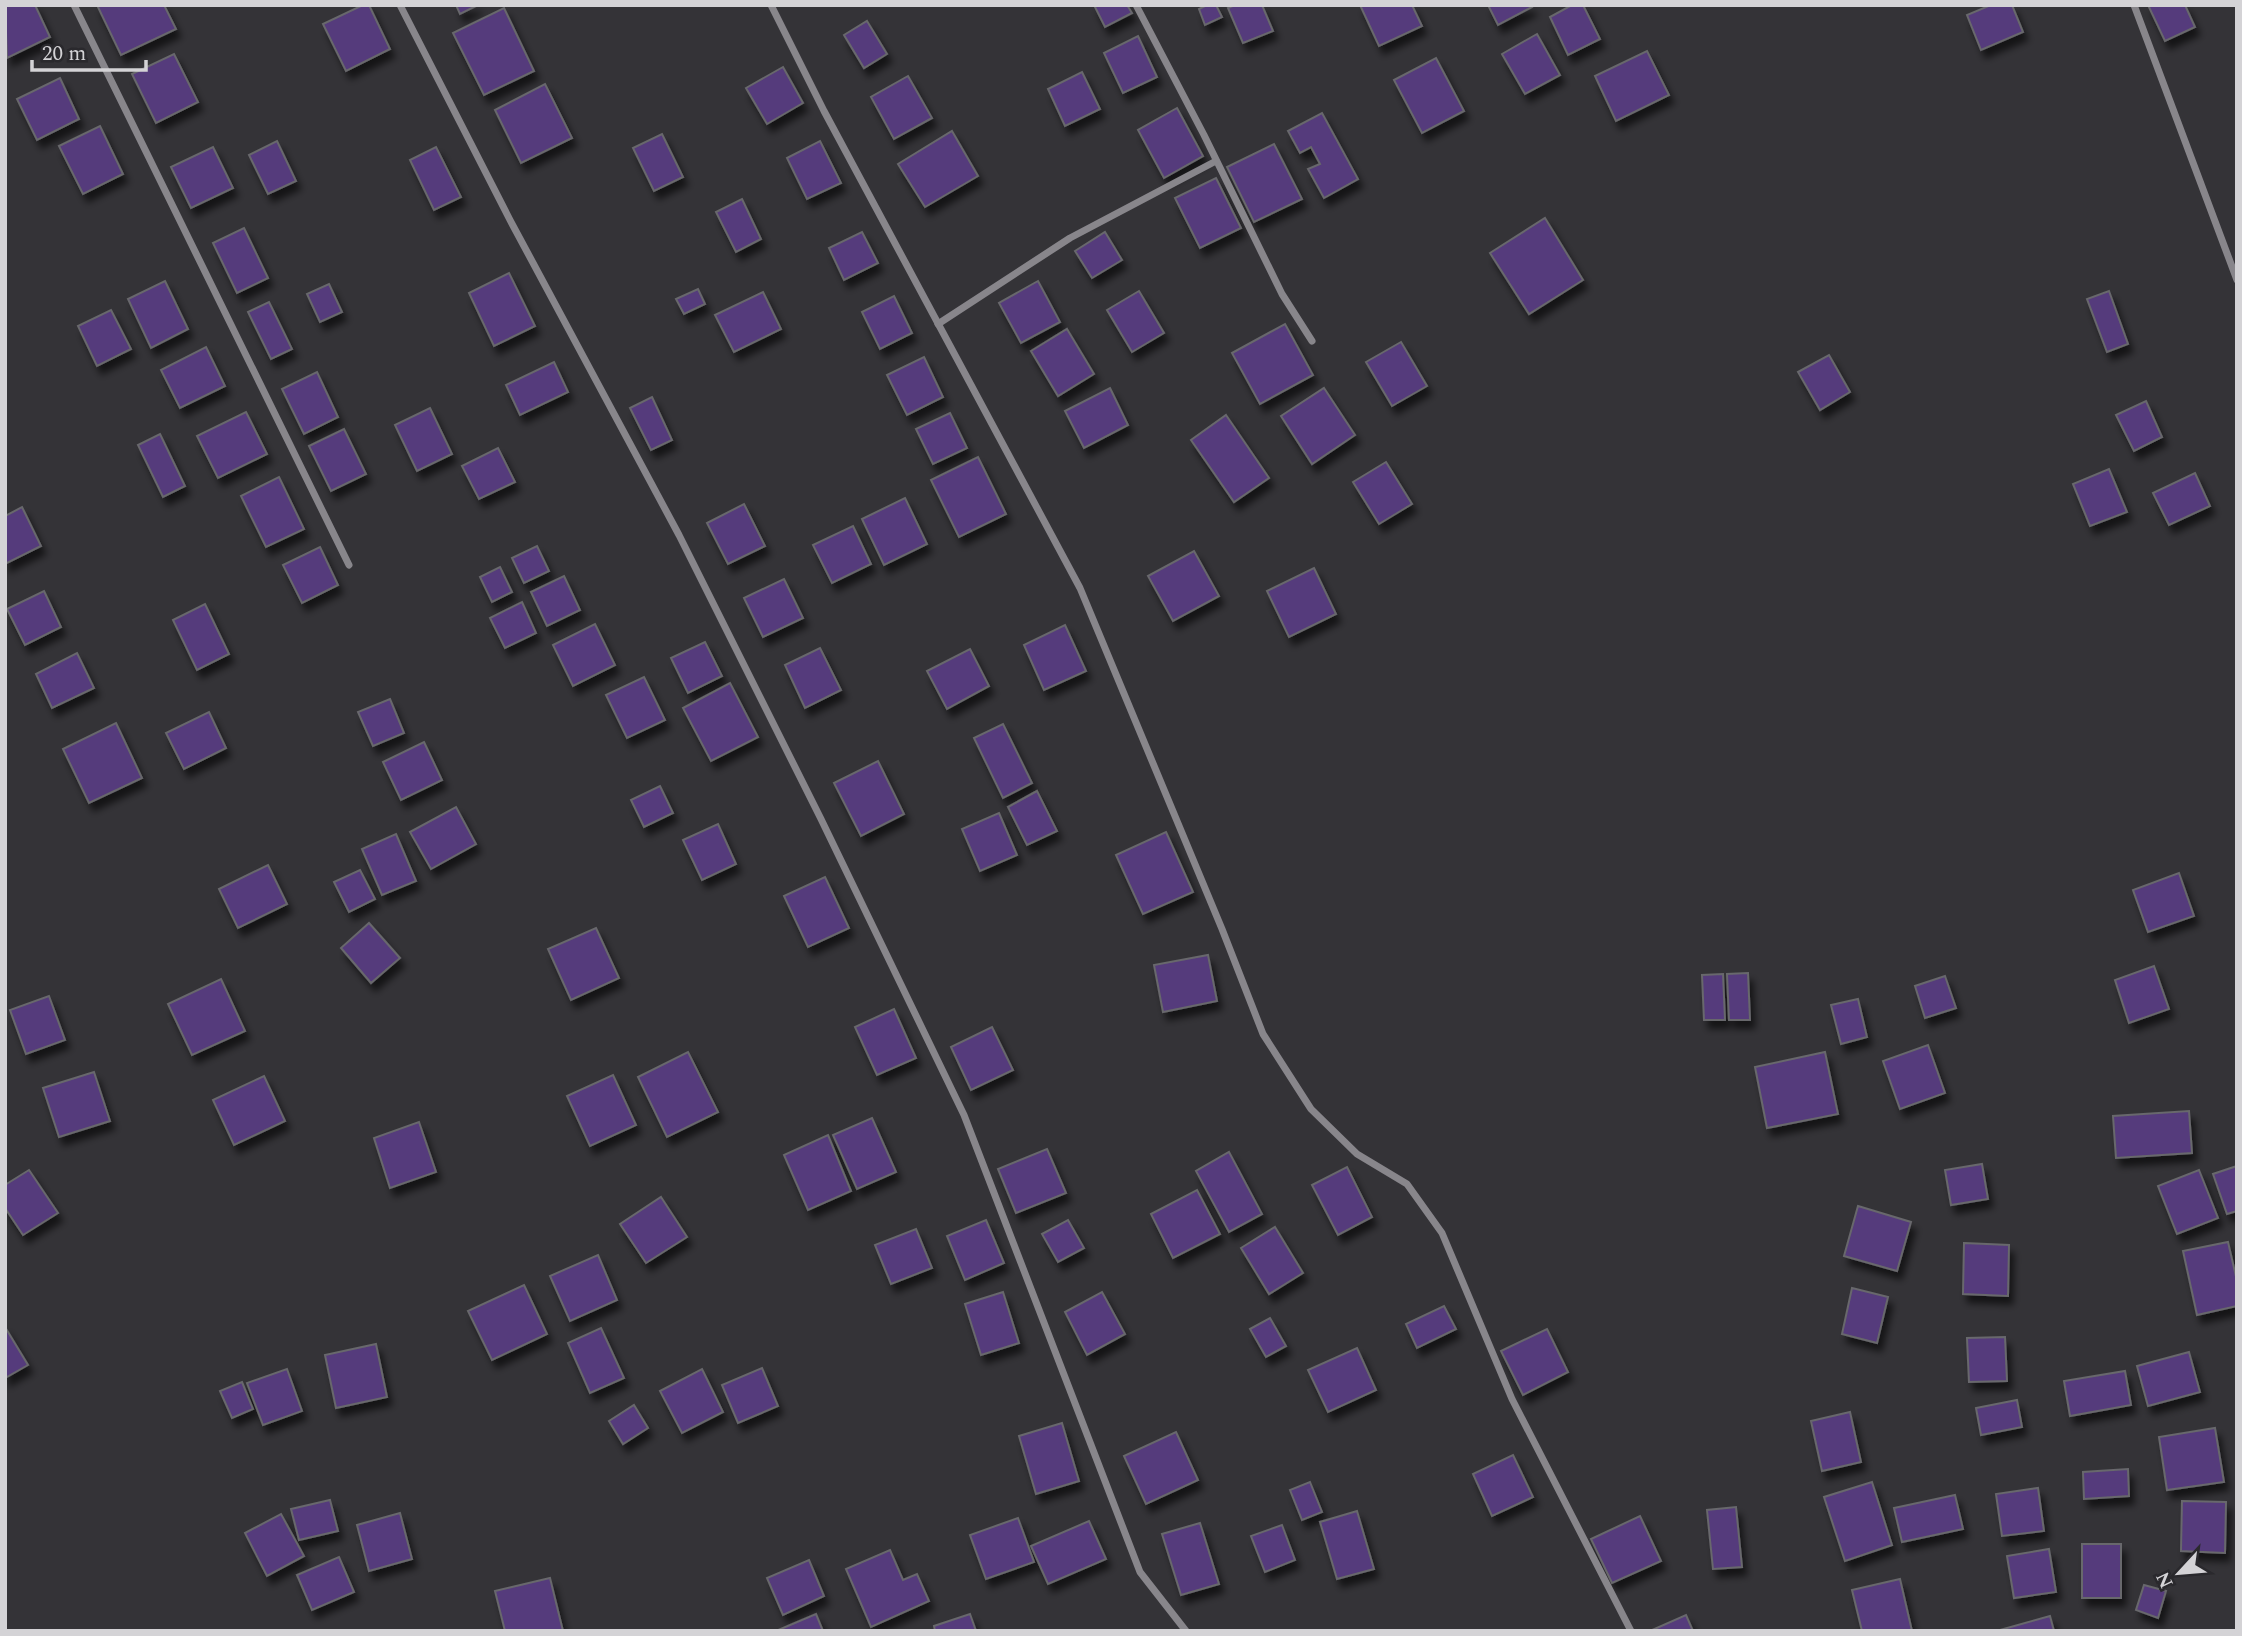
<svg xmlns="http://www.w3.org/2000/svg" width="2242" height="1636" viewBox="0 0 2242 1636" font-family="Spectral,serif">
<style>
.building{fill:#543b7b;stroke:#68676c;stroke-width:2;filter:url(#shadow)}
.lines{fill:none;stroke-linecap:round;stroke-linejoin:round}
.minor{stroke:#88868b;stroke-width:7}
</style>
<defs>
<filter id="shadow"><feDropShadow dx="4.5" dy="8" stdDeviation="3.5" flood-color="#0009"/></filter>
</defs>
<rect width="100%" height="100%" fill="#343337"/>
<g class="building">
<polygon points="5,5 35,5 50,37 7,58"/>
<polygon points="97,5 164,5 176,29 121,55"/>
<polygon points="363,5 369,5 390,49 346,71 323,24"/>
<polygon points="456,5 478,5 460,14"/>
<polygon points="1094,5 1127,5 1132,13 1105,27"/>
<polygon points="1207,5 1216,5 1222,17 1205,25 1199,9"/>
<polygon points="1235,5 1262,5 1273,31 1243,43 1228,8"/>
<polygon points="1360,5 1412,5 1422,26 1379,46"/>
<polygon points="1488,5 1531,5 1532,7 1498,25"/>
<polygon points="1572,5 1583,5 1600,39 1568,55 1550,17"/>
<polygon points="1991,5 2012,5 2023,32 1981,50 1967,15"/>
<polygon points="2148,5 2185,5 2195,27 2165,41"/>
<polygon points="504,8 534,71 484,95 453,33"/>
<polygon points="867,21 887,54 864,68 844,35"/>
<polygon points="1537,34 1560,75 1525,94 1502,54"/>
<polygon points="1138,36 1157,77 1123,93 1104,53"/>
<polygon points="1647,51 1669,95 1616,121 1595,76"/>
<polygon points="174,54 198,102 156,123 132,74"/>
<polygon points="1436,58 1464,111 1422,133 1394,80"/>
<polygon points="783,67 803,103 767,124 746,88"/>
<polygon points="1082,72 1100,109 1065,126 1048,89"/>
<polygon points="908,76 932,118 894,139 871,97"/>
<polygon points="60,78 79,119 37,140 17,99"/>
<polygon points="545,84 572,138 521,163 495,110"/>
<polygon points="1177,108 1203,156 1164,178 1138,130"/>
<polygon points="1322,113 1358,179 1324,198 1308,169 1320,164 1311,147 1300,153 1288,131"/>
<polygon points="100,126 123,174 83,194 59,146"/>
<polygon points="952,131 978,176 925,207 898,164"/>
<polygon points="662,134 683,177 654,191 633,148"/>
<polygon points="277,141 296,181 268,194 249,155"/>
<polygon points="820,141 841,183 807,199 787,158"/>
<polygon points="1274,144 1302,199 1254,222 1227,167"/>
<polygon points="213,147 233,188 191,208 171,167"/>
<polygon points="436,147 461,197 434,210 410,160"/>
<polygon points="1216,178 1241,228 1200,248 1175,198"/>
<polygon points="742,199 761,239 736,252 716,212"/>
<polygon points="1545,218 1583,280 1529,314 1490,253"/>
<polygon points="244,228 268,278 237,293 213,243"/>
<polygon points="862,232 878,263 844,280 829,248"/>
<polygon points="1105,232 1122,260 1092,278 1075,251"/>
<polygon points="509,273 535,326 494,346 469,293"/>
<polygon points="165,281 188,329 151,348 128,299"/>
<polygon points="1038,281 1060,322 1021,343 999,303"/>
<polygon points="329,284 342,312 320,322 307,294"/>
<polygon points="698,289 705,304 684,314 676,299"/>
<polygon points="1139,291 1164,333 1132,352 1107,310"/>
<polygon points="2109,291 2128,344 2107,352 2087,299"/>
<polygon points="763,292 781,329 734,352 715,315"/>
<polygon points="894,296 912,333 880,349 862,312"/>
<polygon points="269,302 292,349 271,359 248,312"/>
<polygon points="111,310 131,349 97,366 78,326"/>
<polygon points="1285,324 1313,375 1260,404 1232,353"/>
<polygon points="1067,329 1094,374 1058,396 1031,351"/>
<polygon points="1401,342 1427,386 1392,406 1366,362"/>
<polygon points="206,347 225,386 180,408 161,370"/>
<polygon points="1829,355 1850,392 1820,410 1798,372"/>
<polygon points="924,357 943,397 907,415 887,375"/>
<polygon points="554,362 568,392 520,415 506,385"/>
<polygon points="317,372 338,417 304,434 282,389"/>
<polygon points="1110,388 1128,425 1084,448 1065,411"/>
<polygon points="1324,388 1355,435 1312,464 1281,416"/>
<polygon points="652,397 672,440 651,450 630,408"/>
<polygon points="2146,401 2162,437 2134,451 2116,415"/>
<polygon points="430,408 452,454 417,471 395,425"/>
<polygon points="246,412 267,454 218,478 197,436"/>
<polygon points="950,413 967,448 933,464 916,429"/>
<polygon points="1226,415 1269,478 1234,502 1191,440"/>
<polygon points="344,429 366,474 331,491 309,446"/>
<polygon points="160,434 185,486 163,497 138,445"/>
<polygon points="498,448 515,482 479,499 462,466"/>
<polygon points="978,457 1006,514 959,537 931,480"/>
<polygon points="1386,462 1412,504 1379,524 1353,482"/>
<polygon points="2109,469 2127,512 2090,526 2073,484"/>
<polygon points="2195,473 2210,506 2169,525 2153,493"/>
<polygon points="279,477 304,529 266,547 241,496"/>
<polygon points="905,498 927,544 884,565 862,519"/>
<polygon points="744,504 765,546 728,564 707,523"/>
<polygon points="22,507 41,546 5,564 5,516"/>
<polygon points="853,526 871,564 832,583 813,545"/>
<polygon points="537,546 549,571 524,583 512,558"/>
<polygon points="320,547 338,585 302,603 283,565"/>
<polygon points="1194,551 1219,596 1173,621 1148,576"/>
<polygon points="500,567 512,592 492,602 480,577"/>
<polygon points="1314,568 1336,614 1289,637 1267,591"/>
<polygon points="564,576 580,610 547,626 531,592"/>
<polygon points="784,579 803,618 763,637 744,598"/>
<polygon points="44,591 61,627 25,645 7,609"/>
<polygon points="522,602 536,633 505,648 490,618"/>
<polygon points="205,604 229,654 197,670 173,620"/>
<polygon points="595,624 615,665 573,686 553,645"/>
<polygon points="1065,625 1086,671 1044,690 1024,645"/>
<polygon points="705,642 722,676 688,693 671,658"/>
<polygon points="820,648 841,690 805,708 785,665"/>
<polygon points="970,649 989,686 947,709 927,671"/>
<polygon points="77,653 94,688 52,708 36,674"/>
<polygon points="644,677 665,720 627,738 606,695"/>
<polygon points="730,683 758,737 711,761 683,708"/>
<polygon points="390,699 404,733 373,746 358,712"/>
<polygon points="209,712 226,748 184,769 166,733"/>
<polygon points="116,723 142,778 89,803 63,749"/>
<polygon points="1003,724 1032,783 1003,798 974,738"/>
<polygon points="424,742 442,780 401,800 383,762"/>
<polygon points="878,761 904,814 861,836 834,783"/>
<polygon points="660,786 673,813 644,827 631,800"/>
<polygon points="1037,791 1057,831 1027,845 1008,807"/>
<polygon points="456,807 476,844 431,869 410,832"/>
<polygon points="999,813 1017,855 980,871 962,829"/>
<polygon points="718,824 736,864 702,880 683,840"/>
<polygon points="1166,832 1193,892 1143,914 1116,855"/>
<polygon points="396,834 416,881 382,895 362,849"/>
<polygon points="268,865 287,904 238,928 219,889"/>
<polygon points="360,870 375,899 349,912 334,882"/>
<polygon points="2179,873 2194,916 2148,932 2133,890"/>
<polygon points="825,877 849,928 808,947 784,896"/>
<polygon points="369,923 400,958 371,983 341,948"/>
<polygon points="596,928 619,978 571,1000 548,949"/>
<polygon points="1208,955 1217,1001 1163,1012 1154,965"/>
<polygon points="2154,966 2169,1009 2129,1023 2115,980"/>
<polygon points="1748,973 1750,1020 1729,1020 1727,974"/>
<polygon points="1723,974 1725,1020 1704,1020 1702,975"/>
<polygon points="1945,976 1956,1008 1925,1018 1915,986"/>
<polygon points="221,979 245,1031 192,1055 168,1004"/>
<polygon points="49,996 65,1040 26,1054 10,1010"/>
<polygon points="1858,999 1867,1037 1841,1044 1831,1005"/>
<polygon points="894,1009 916,1058 877,1075 855,1027"/>
<polygon points="992,1027 1013,1070 971,1090 951,1047"/>
<polygon points="1928,1045 1945,1093 1900,1109 1883,1061"/>
<polygon points="688,1052 718,1112 667,1137 638,1077"/>
<polygon points="1825,1052 1838,1114 1767,1128 1755,1067"/>
<polygon points="94,1072 110,1121 59,1137 43,1088"/>
<polygon points="613,1075 636,1125 590,1146 567,1096"/>
<polygon points="264,1076 285,1121 234,1145 213,1100"/>
<polygon points="2189,1111 2192,1153 2116,1158 2113,1116"/>
<polygon points="872,1118 896,1172 857,1189 833,1135"/>
<polygon points="419,1122 436,1172 390,1188 374,1138"/>
<polygon points="828,1135 851,1191 808,1210 784,1155"/>
<polygon points="1047,1149 1066,1193 1016,1213 998,1169"/>
<polygon points="1229,1152 1262,1214 1229,1232 1196,1171"/>
<polygon points="1982,1164 1988,1199 1951,1205 1945,1170"/>
<polygon points="2237,1166 2237,1211 2227,1214 2213,1174"/>
<polygon points="1347,1167 1372,1217 1338,1235 1312,1185"/>
<polygon points="29,1170 58,1213 23,1235 5,1208 5,1185"/>
<polygon points="2199,1170 2218,1218 2177,1234 2158,1186"/>
<polygon points="1197,1190 1220,1234 1173,1258 1151,1214"/>
<polygon points="661,1197 687,1237 646,1263 620,1224"/>
<polygon points="1858,1206 1911,1222 1897,1271 1844,1256"/>
<polygon points="986,1220 1004,1263 965,1280 947,1236"/>
<polygon points="1068,1220 1084,1248 1058,1262 1042,1234"/>
<polygon points="1275,1227 1303,1273 1269,1294 1241,1248"/>
<polygon points="916,1229 932,1268 891,1284 875,1245"/>
<polygon points="2228,1242 2237,1281 2237,1306 2197,1315 2183,1251"/>
<polygon points="1964,1243 2009,1245 2008,1296 1963,1294"/>
<polygon points="598,1255 617,1300 570,1321 550,1276"/>
<polygon points="524,1285 547,1334 492,1360 468,1311"/>
<polygon points="1852,1288 1888,1297 1877,1343 1842,1334"/>
<polygon points="1003,1292 1019,1343 981,1355 965,1304"/>
<polygon points="1102,1292 1125,1334 1087,1355 1065,1312"/>
<polygon points="1444,1306 1456,1329 1417,1348 1406,1324"/>
<polygon points="1270,1318 1286,1346 1266,1357 1250,1329"/>
<polygon points="5,1327 28,1365 5,1378"/>
<polygon points="601,1328 624,1378 590,1393 568,1343"/>
<polygon points="1547,1329 1568,1372 1523,1395 1501,1351"/>
<polygon points="2005,1337 2007,1381 1969,1382 1967,1338"/>
<polygon points="376,1344 387,1397 336,1408 325,1355"/>
<polygon points="1357,1348 1376,1390 1328,1412 1308,1370"/>
<polygon points="2189,1352 2200,1392 2148,1406 2137,1366"/>
<polygon points="762,1368 778,1406 738,1423 722,1385"/>
<polygon points="287,1369 302,1411 263,1425 247,1383"/>
<polygon points="702,1369 723,1412 682,1433 660,1391"/>
<polygon points="2125,1371 2131,1405 2070,1416 2064,1381"/>
<polygon points="242,1382 253,1409 232,1418 220,1391"/>
<polygon points="2017,1400 2022,1427 1981,1435 1976,1408"/>
<polygon points="634,1405 648,1428 623,1444 609,1421"/>
<polygon points="1850,1412 1861,1462 1822,1471 1811,1421"/>
<polygon points="1062,1423 1079,1481 1036,1494 1019,1436"/>
<polygon points="2215,1428 2224,1482 2167,1490 2159,1437"/>
<polygon points="1176,1432 1198,1480 1146,1504 1124,1456"/>
<polygon points="1513,1455 1533,1497 1492,1516 1473,1474"/>
<polygon points="2128,1469 2129,1496 2084,1499 2083,1472"/>
<polygon points="1310,1482 1322,1512 1302,1520 1290,1490"/>
<polygon points="1872,1482 1892,1545 1845,1561 1824,1497"/>
<polygon points="2038,1488 2044,1531 2002,1536 1996,1494"/>
<polygon points="1955,1495 1963,1529 1902,1542 1894,1508"/>
<polygon points="330,1500 338,1531 299,1540 291,1509"/>
<polygon points="2182,1501 2226,1502 2225,1553 2181,1551"/>
<polygon points="1736,1507 1742,1567 1713,1569 1707,1510"/>
<polygon points="1357,1511 1374,1569 1337,1579 1320,1522"/>
<polygon points="400,1513 412,1559 369,1571 357,1525"/>
<polygon points="281,1514 304,1556 267,1576 245,1533"/>
<polygon points="1640,1516 1661,1561 1612,1583 1591,1539"/>
<polygon points="1018,1518 1034,1562 986,1579 970,1535"/>
<polygon points="1089,1521 1106,1559 1048,1584 1031,1546"/>
<polygon points="1200,1523 1219,1584 1181,1595 1162,1534"/>
<polygon points="1282,1525 1295,1560 1265,1572 1251,1536"/>
<rect x="2082" y="1544" width="39" height="54"/>
<polygon points="2049,1549 2056,1592 2014,1598 2007,1556"/>
<polygon points="890,1550 903,1580 917,1574 929,1601 871,1627 846,1569"/>
<polygon points="339,1557 354,1592 312,1610 297,1575"/>
<polygon points="809,1560 824,1596 783,1615 767,1578"/>
<polygon points="550,1578 563,1631 505,1631 495,1591"/>
<polygon points="1900,1579 1912,1631 1862,1631 1852,1590"/>
<polygon points="2144,1585 2166,1591 2158,1618 2136,1610"/>
<polygon points="816,1614 823,1631 776,1631"/>
<polygon points="970,1614 976,1631 935,1631 934,1626"/>
<polygon points="1686,1615 1693,1631 1650,1631"/>
<polygon points="2050,1616 2054,1631 2000,1630"/>
</g>
<g class="lines">
<g class="minor">
<polyline points="74,5 349,565"/>
<polyline points="400,5 510,220 679,535 821,819 964,1115 1140,1572 1186,1631"/>
<polyline points="771,5 824,111 1080,588 1222,929 1263,1034 1311,1109 1357,1154 1407,1184 1442,1233 1512,1399 1631,1631"/>
<polyline points="1136,5 1204,135 1282,294 1312,341"/>
<polyline points="2134,5 2237,280"/>
<polyline points="938,324 1070,238 1216,161"/>
</g>
</g>
<rect width="2242" height="1636" fill="none" stroke="#d4d3d6" stroke-width="14"/>
<g transform="translate(2179 1573) rotate(244)" stroke="#2a292d" stroke-width="5" paint-order="stroke">
<path d="M0-5L12 26L0 18L-12 26Z" fill="#d4d3d6"/>
<text y="-10" font-size="19" font-weight="bold" text-anchor="middle" fill="#d4d3d6">N</text>
</g>
<path d="M32 60v10h114v-10" fill="none" stroke="#d4d3d6" stroke-width="3.5"/>
<text x="42" y="60" font-size="21" fill="#d4d3d6" stroke="#2a292d" stroke-width="5" paint-order="stroke">20 m</text>
</svg>
